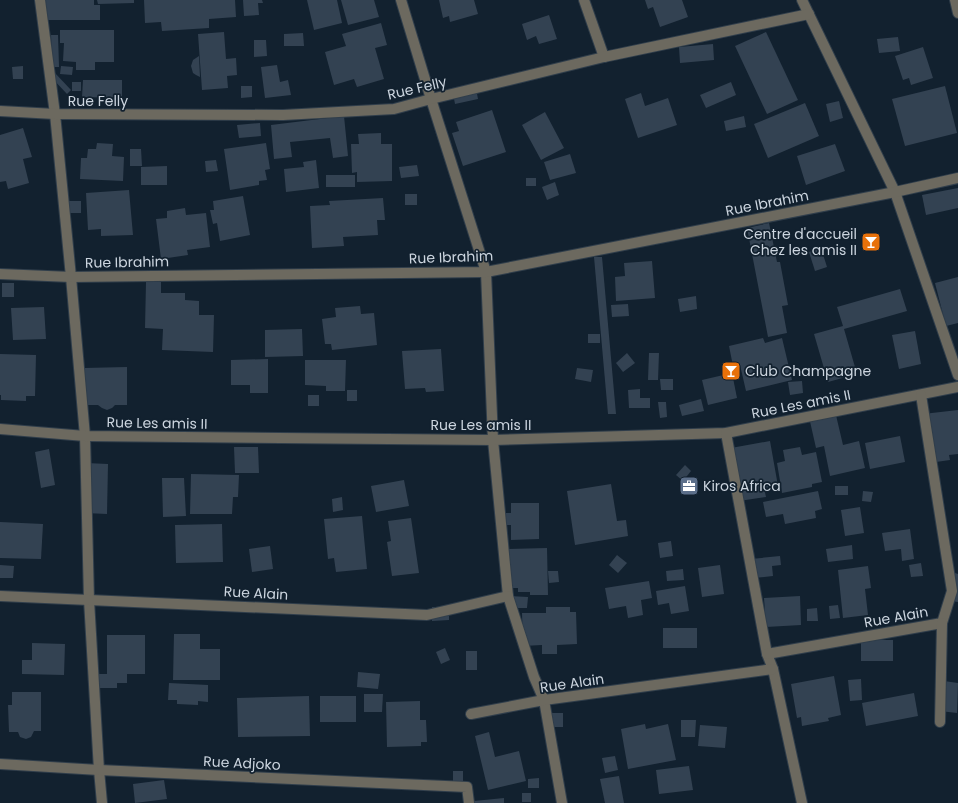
<svg xmlns="http://www.w3.org/2000/svg" width="958" height="803" viewBox="0 0 958 803" font-family="Poppins,sans-serif">
<style>
.building{fill:#334252}
.lines{fill:none;stroke-linecap:round;stroke-linejoin:round}
.minor-casing{stroke:#303e4b;stroke-width:12}
.minor{stroke:#6c695f;stroke-width:10}
.labels{text-anchor:middle;dominant-baseline:central;stroke-width:3.5;stroke-linejoin:round;paint-order:stroke}
.street-label{font-size:14px;fill:#ccd5df;stroke:#12212f}
.poi-label{font-size:14px;fill:#ccd5df;stroke:#12212f;text-anchor:start}
</style>
<rect width="100%" height="100%" fill="#12212f"/>
<g class="building">
<polygon points="45,0 94,0 94,5 100,5 100,20 45,20"/>
<polygon points="97,0 134,0 134,3 98,4"/>
<polygon points="144,0 235,0 236,17 209,19 209,28 162,31 161,22 145,23"/>
<polygon points="243,0 262,0 263,3 258,3 259,15 244,16"/>
<polygon points="307,0 337,0 342,23 314,30"/>
<polygon points="341,0 374,0 379,17 348,25"/>
<polygon points="439,0 474,0 478,14 450,22 449,16 443,18"/>
<polygon points="645,0 682,0 688,17 660,27 653,7 648,9"/>
<polygon points="549,15 557,39 539,44 536,36 527,40 522,24"/>
<polygon points="381,23 387,45 375,48 384,79 357,87 354,79 334,85 325,52 346,46 342,34"/>
<polygon points="60,30 114,30 114,62 95,62 95,70 76,70 76,62 63,61 64,43 60,43"/>
<polygon points="224,32 226,59 236,58 237,75 227,76 228,88 202,90 198,34"/>
<polygon points="766,32 798,100 767,114 735,46"/>
<polygon points="303,33 304,46 284,46 284,34"/>
<polygon points="51,35 58,35 59,67 52,67"/>
<polygon points="898,37 900,51 879,53 877,39"/>
<polygon points="254,40 266,40 267,56 254,57"/>
<polygon points="713,44 714,60 680,63 679,47"/>
<polygon points="923,47 933,78 911,85 909,78 903,80 895,56"/>
<polygon points="199,56 200,77 196,75 193,73 191,66 193,60"/>
<polygon points="277,65 280,82 288,80 291,95 265,98 261,67"/>
<polygon points="23,66 23,79 13,79 12,67"/>
<polygon points="61,66 73,67 72,75 60,74"/>
<polygon points="55,73 71,90 67,94 51,77"/>
<polygon points="83,80 122,80 122,98 82,97"/>
<rect x="72" y="82" width="9" height="9"/>
<polygon points="731,82 736,95 706,108 700,95"/>
<polygon points="241,86 252,86 252,97 241,98"/>
<polygon points="945,86 957,133 905,146 892,99"/>
<polygon points="476,88 478,99 455,104 453,93"/>
<polygon points="641,93 645,106 668,98 677,125 638,138 625,99"/>
<polygon points="839,101 843,118 830,122 826,104"/>
<polygon points="805,103 819,136 768,158 754,124"/>
<polygon points="492,110 506,152 463,166 452,133 459,131 456,122"/>
<polygon points="545,112 564,148 541,160 522,125"/>
<polygon points="344,116 348,156 333,158 330,138 290,142 292,157 274,159 271,125"/>
<polygon points="744,116 746,127 726,131 724,121"/>
<polygon points="260,123 261,136 239,138 237,125"/>
<polygon points="23,128 32,157 23,159 29,183 8,189 6,181 0,182 0,135"/>
<polygon points="381,133 381,144 392,144 392,181 357,182 357,172 352,173 351,144 359,144 358,134"/>
<polygon points="97,143 113,144 112,156 124,157 123,181 80,179 81,158 87,158 88,149 96,149"/>
<polygon points="266,143 270,169 265,170 267,180 259,181 259,185 230,190 224,149"/>
<polygon points="835,144 845,171 806,185 797,156"/>
<polygon points="130,149 141,149 142,166 130,166"/>
<polygon points="570,154 576,173 550,180 544,162"/>
<polygon points="216,160 218,171 206,172 205,161"/>
<polygon points="316,160 319,188 286,192 284,169 304,167 303,162"/>
<polygon points="417,165 419,176 401,178 399,167"/>
<polygon points="167,166 167,185 141,185 141,167"/>
<rect x="326" y="175" width="29" height="12"/>
<rect x="526" y="178" width="10" height="8"/>
<polygon points="555,182 559,195 547,200 542,187"/>
<polygon points="958,188 958,208 926,215 922,195"/>
<polygon points="129,190 133,235 101,236 101,229 88,230 86,193"/>
<rect x="405" y="194" width="12" height="11"/>
<polygon points="243,196 250,235 220,241 217,223 213,224 210,210 214,210 213,201"/>
<polygon points="383,198 385,220 377,220 378,235 343,237 344,246 312,248 310,206 330,205 329,201"/>
<rect x="65" y="201" width="16" height="12"/>
<polygon points="185,208 186,215 206,213 210,247 187,250 188,255 161,259 156,219 167,218 167,211"/>
<polygon points="769,223 777,262 780,262 788,305 782,306 787,333 768,337 747,228"/>
<polygon points="821,248 827,267 815,271 809,252"/>
<polygon points="594,257 602,257 616,414 608,414"/>
<polygon points="652,261 655,298 616,301 615,277 625,276 624,263"/>
<polygon points="958,277 958,323 946,326 935,283"/>
<polygon points="146,282 161,282 161,293 185,293 185,300 199,301 199,315 214,315 213,352 162,350 163,329 145,328"/>
<rect x="2" y="283" width="12" height="14"/>
<polygon points="900,289 907,311 844,329 857,374 828,382 814,334 843,326 837,307"/>
<polygon points="696,296 697,309 680,312 678,299"/>
<polygon points="628,304 629,316 612,317 611,305"/>
<polygon points="360,306 361,314 374,313 377,345 332,350 331,344 325,344 322,319 336,317 335,308"/>
<polygon points="44,307 46,339 13,340 11,308"/>
<polygon points="302,329 303,356 265,357 265,330"/>
<polygon points="915,331 921,364 899,369 892,335"/>
<rect x="588" y="334" width="12" height="9"/>
<polygon points="763,338 765,343 782,338 792,380 746,391 740,365 733,366 729,346"/>
<polygon points="441,349 444,391 426,392 425,388 405,389 402,351"/>
<polygon points="627,353 635,363 623,372 616,363"/>
<polygon points="649,353 659,353 658,380 648,380"/>
<polygon points="0,354 36,355 35,396 26,396 26,401 1,400 1,395 0,395"/>
<polygon points="268,359 268,393 250,393 250,385 231,385 231,360"/>
<polygon points="305,360 346,360 345,391 326,391 326,386 305,385"/>
<polygon points="127,367 127,405 115,405 112,408 107,410 102,408 98,405 85,405 84,368"/>
<polygon points="577,368 593,370 591,382 575,379"/>
<polygon points="732,373 737,398 708,405 702,380"/>
<polygon points="660,379 673,379 673,390 661,390"/>
<polygon points="802,381 803,393 790,395 788,382"/>
<polygon points="640,389 640,398 650,398 650,408 629,408 628,390"/>
<rect x="347" y="390" width="10" height="11"/>
<rect x="308" y="395" width="11" height="11"/>
<polygon points="701,399 704,411 682,416 679,405"/>
<polygon points="658,402 666,402 667,417 660,418"/>
<polygon points="958,410 958,454 949,455 950,460 929,463 923,414"/>
<polygon points="835,411 843,445 859,441 865,468 830,476 824,446 816,448 809,417"/>
<polygon points="900,436 905,462 870,469 865,443"/>
<polygon points="770,441 778,486 764,488 766,497 739,501 731,448"/>
<polygon points="234,447 258,447 259,473 235,473"/>
<polygon points="800,447 802,455 816,452 822,482 812,484 812,487 782,493 777,463 785,461 783,450"/>
<polygon points="49,449 55,485 41,488 35,452"/>
<polygon points="86,463 108,464 107,514 85,513"/>
<polygon points="685,465 691,471 683,481 676,475"/>
<polygon points="191,474 239,475 238,497 233,497 232,514 190,514"/>
<polygon points="162,478 184,478 186,516 163,517"/>
<polygon points="404,480 409,506 376,512 371,486"/>
<polygon points="611,484 617,521 626,520 628,536 575,545 567,491"/>
<rect x="835" y="486" width="13" height="9"/>
<polygon points="818,491 822,509 815,511 816,518 785,524 783,514 766,517 763,502"/>
<polygon points="863,491 873,492 871,502 862,501"/>
<polygon points="342,497 343,510 333,512 332,499"/>
<polygon points="511,503 539,503 539,539 511,540 511,525 505,525 505,513 511,513"/>
<polygon points="860,507 864,533 845,536 841,510"/>
<polygon points="362,516 367,569 336,572 334,558 328,559 324,519"/>
<polygon points="411,518 419,573 392,576 387,542 391,541 388,521"/>
<polygon points="0,522 43,524 41,559 0,558"/>
<polygon points="222,524 223,562 176,563 175,525"/>
<polygon points="910,529 914,559 902,561 901,549 885,551 882,533"/>
<polygon points="671,541 673,556 660,558 658,543"/>
<polygon points="852,545 853,559 828,562 826,549"/>
<polygon points="270,546 273,569 252,572 249,549"/>
<polygon points="547,548 548,595 530,595 530,592 518,592 518,588 511,588 506,549"/>
<polygon points="617,555 627,563 618,573 609,565"/>
<polygon points="780,556 781,565 772,566 773,576 754,578 751,559"/>
<polygon points="921,563 923,576 911,577 909,565"/>
<polygon points="0,565 14,566 13,578 0,578"/>
<polygon points="720,565 724,594 702,597 698,568"/>
<polygon points="868,566 871,588 865,589 868,615 843,618 838,570"/>
<polygon points="683,569 684,580 667,581 666,571"/>
<polygon points="548,571 558,571 559,582 549,583"/>
<polygon points="955,573 958,574 958,602 951,601"/>
<polygon points="649,581 652,598 641,600 643,615 628,618 626,606 609,609 605,588"/>
<polygon points="685,586 689,611 671,614 669,603 658,605 656,591"/>
<polygon points="509,596 528,597 527,608 509,608"/>
<polygon points="800,596 801,625 766,627 764,598"/>
<polygon points="838,605 840,618 830,619 829,606"/>
<polygon points="432,607 449,607 449,620 432,621"/>
<polygon points="546,607 570,607 570,612 576,612 577,644 557,645 557,654 542,654 542,645 523,646 522,613 546,613"/>
<polygon points="817,608 818,621 807,621 807,609"/>
<rect x="663" y="628" width="34" height="20"/>
<polygon points="174,634 200,634 200,649 220,649 220,680 173,680"/>
<polygon points="107,635 145,635 145,674 127,674 127,683 117,683 117,688 95,688 94,674 107,674"/>
<rect x="861" y="640" width="32" height="21"/>
<polygon points="32,643 65,644 64,675 22,674 22,660 32,660"/>
<polygon points="445,648 450,660 441,664 436,652"/>
<rect x="466" y="651" width="11" height="19"/>
<polygon points="358,672 380,674 378,689 357,687"/>
<polygon points="834,676 841,715 828,718 829,721 802,726 801,717 797,718 791,684"/>
<polygon points="861,679 862,700 850,701 848,680"/>
<polygon points="944,681 958,683 957,713 940,711"/>
<polygon points="169,683 208,685 208,702 198,701 198,705 177,704 177,700 168,700"/>
<polygon points="12,692 41,692 41,731 34,731 31,737 26,739 20,737 18,732 9,732 8,705 12,705"/>
<polygon points="914,693 918,716 866,726 862,703"/>
<polygon points="364,694 383,694 382,712 364,712"/>
<polygon points="309,696 310,736 238,737 237,698"/>
<rect x="320" y="696" width="36" height="26"/>
<polygon points="420,701 420,720 426,720 427,742 421,742 421,746 387,747 386,702"/>
<rect x="552" y="713" width="11" height="14"/>
<polygon points="681,720 696,720 695,737 681,737"/>
<polygon points="645,724 646,729 668,724 676,760 628,769 621,729"/>
<polygon points="700,725 727,727 725,748 698,746"/>
<polygon points="489,732 495,757 519,751 526,781 488,790 475,736"/>
<polygon points="615,756 618,770 605,773 602,758"/>
<polygon points="689,766 693,790 659,794 656,770"/>
<rect x="453" y="771" width="10" height="11"/>
<polygon points="619,776 624,803 605,803 600,779"/>
<polygon points="539,778 539,788 528,788 528,779"/>
<polygon points="164,780 167,799 135,803 133,784"/>
<rect x="522" y="793" width="9" height="9"/>
<polygon points="504,798 504,803 464,803 464,802"/>
</g>
<g class="lines">
<defs>
<g id="minor">
<polyline points="40,0 55,114 71,277 85,436 89,600 99,770 102,803"/>
<polyline points="401,0 431,99 486,272 493,440 508,596 534,677 544,700 562,803"/>
<polyline points="584,0 604,57"/>
<polyline points="802,0 895,192 958,375"/>
<polyline points="955,0 958,13"/>
<polyline points="0,111 55,114 283,115 394,109 431,99 604,57 809,14"/>
<polyline points="0,274 71,277 486,272 895,192 958,178"/>
<polyline points="0,429 85,436 493,440 726,433 958,387"/>
<polyline points="726,433 767,654 773,669 802,803"/>
<polyline points="0,596 427,615 508,596"/>
<polyline points="767,654 942,623 952,591 921,395"/>
<polyline points="471,714 544,700 773,669"/>
<polyline points="940,722 942,623"/>
<polyline points="0,764 99,770 467,787 469,803"/>
</g>
</defs>
<use href="#minor" class="minor-casing"/>
<use href="#minor" class="minor"/>
</g>
<defs>
<symbol id="bar-square" viewBox="-11 -11 22 22"><rect x="-9" y="-9" width="18" height="18" rx="4" fill="#e8710a" stroke="#12212f"/><path d="M-6-5H6L.8 .8V4.5H3.5V6h-7V4.5H-.8V.8Z" fill="#fff"/></symbol>
<symbol id="office-square" viewBox="-11 -11 22 22"><rect x="-9" y="-9" width="18" height="18" rx="4" fill="#5c6f8a" stroke="#12212f"/><path d="M-6-3h4V-5.5h4V-3h4V5H-6ZM-1-4.5V-3h2v-1.5ZM-6 0V1H6V0Z" fill="#fff"/></symbol>
</defs>
<g fill-rule="evenodd">
<use href="#bar-square" x="860" y="231" width="22" height="22"/>
<use href="#bar-square" x="720" y="360" width="22" height="22"/>
<use href="#office-square" x="678" y="475" width="22" height="22"/>
</g>
<g class="labels">
<g class="street-label">
<text transform="translate(417 88) rotate(-13)">Rue Felly</text>
<text x="98" y="101">Rue Felly</text>
<text transform="translate(767 203) rotate(-11)">Rue Ibrahim</text>
<text transform="translate(451 257) rotate(-2)">Rue Ibrahim</text>
<text transform="translate(127 262) rotate(-1)">Rue Ibrahim</text>
<text transform="translate(801 404) rotate(-11)">Rue Les amis II</text>
<text transform="translate(157 423) rotate(1)">Rue Les amis II</text>
<text x="481" y="425">Rue Les amis II</text>
<text transform="translate(256 593) rotate(3)">Rue Alain</text>
<text transform="translate(896 617) rotate(-10)">Rue Alain</text>
<text transform="translate(572 683) rotate(-8)">Rue Alain</text>
<text transform="translate(242 763) rotate(3)">Rue Adjoko</text>
</g>
<g class="poi-label">
<text x="857" y="234" text-anchor="end">Centre d'accueil<tspan x="857" dy="16">Chez les amis II</tspan></text>
<text x="745" y="371">Club Champagne</text>
<text x="703" y="486">Kiros Africa</text>
</g>
</g>
</svg>
